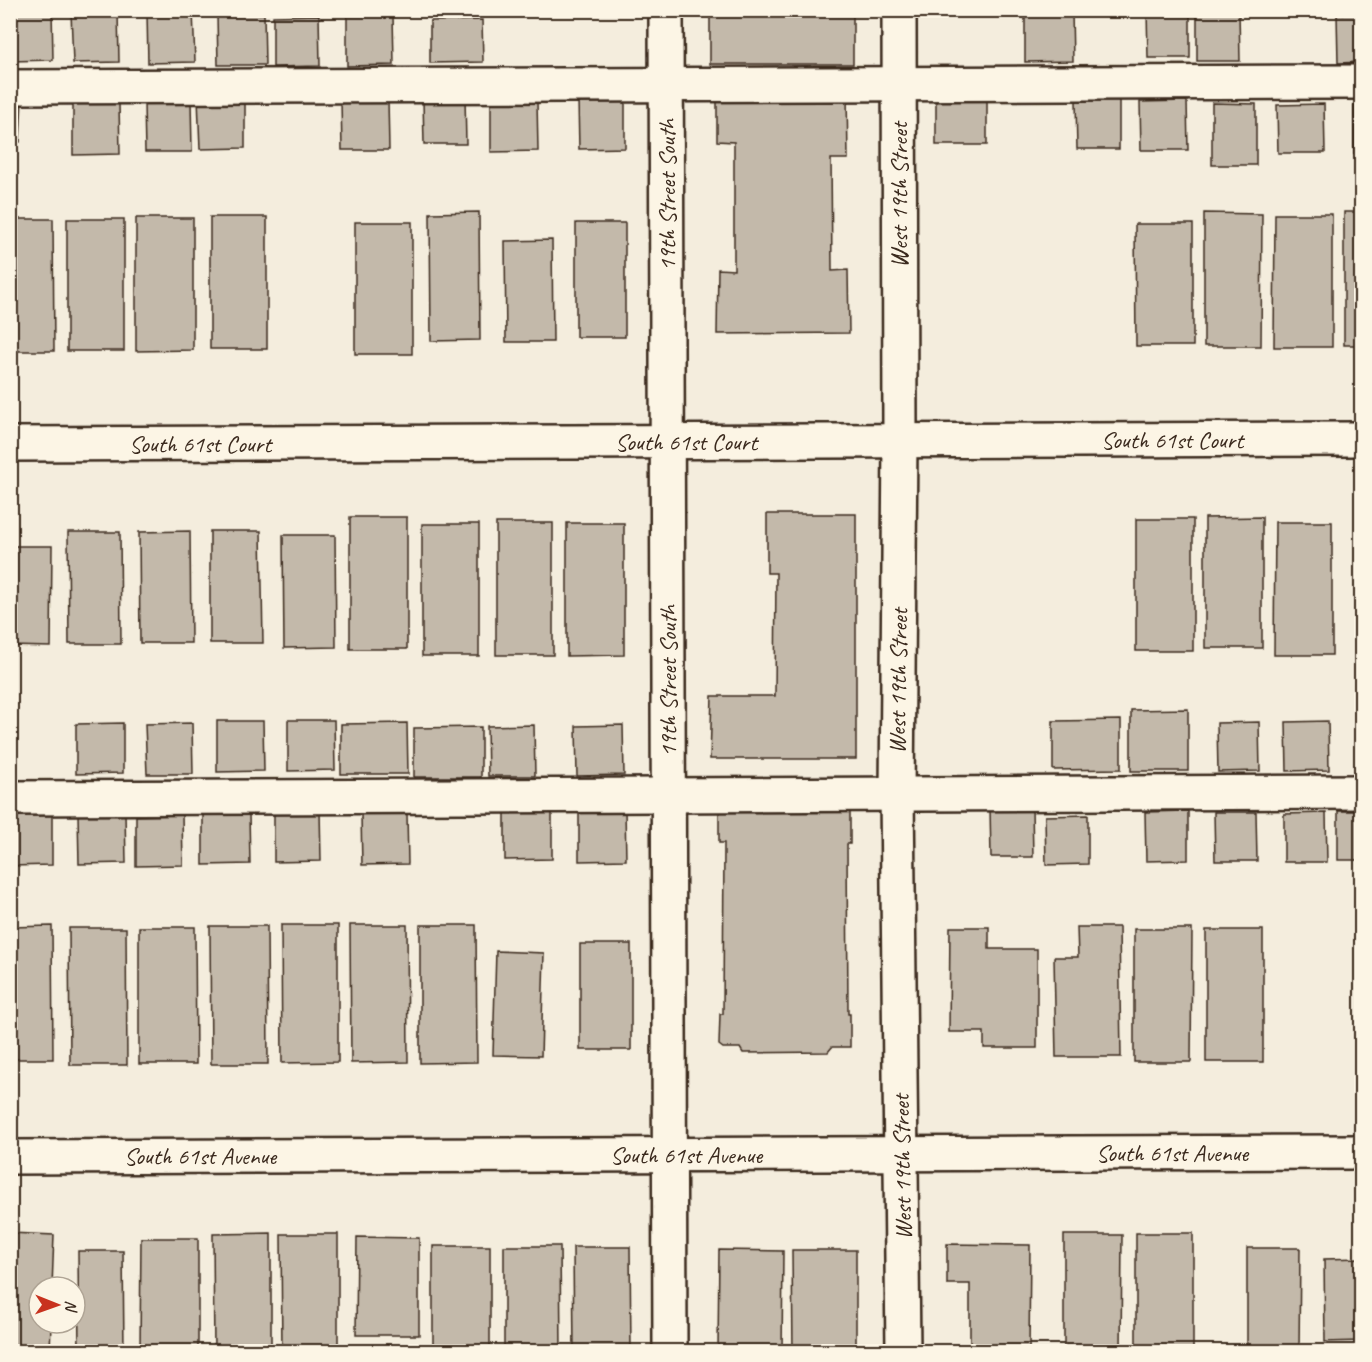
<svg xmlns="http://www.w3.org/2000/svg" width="1372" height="1362" viewBox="0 0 1372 1362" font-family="Caveat,sans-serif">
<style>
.building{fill:#c3b9aa;stroke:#3b2a1e;stroke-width:1.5}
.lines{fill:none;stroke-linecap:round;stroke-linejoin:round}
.minor-casing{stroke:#3b2a1e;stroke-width:38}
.minor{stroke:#fcf5e5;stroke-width:33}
.labels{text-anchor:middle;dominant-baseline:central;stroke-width:6;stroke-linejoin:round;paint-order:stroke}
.street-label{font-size:24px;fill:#3b2a1e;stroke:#fcf5e5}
</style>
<rect width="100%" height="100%" fill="#f4eddd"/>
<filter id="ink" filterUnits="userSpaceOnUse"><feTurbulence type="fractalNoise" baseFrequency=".0167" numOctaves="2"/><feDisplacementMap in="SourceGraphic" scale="12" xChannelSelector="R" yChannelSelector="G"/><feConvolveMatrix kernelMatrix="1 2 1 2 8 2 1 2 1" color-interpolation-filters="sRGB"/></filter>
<g filter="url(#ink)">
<g class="building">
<polygon points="10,10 52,10 53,60 10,61"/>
<rect x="710" y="10" width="143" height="54"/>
<polygon points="1147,10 1190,10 1190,58 1148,58"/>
<polygon points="118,11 119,62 73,63 71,12"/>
<polygon points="193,11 195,62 148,63 147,12"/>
<polygon points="1072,12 1073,61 1025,62 1025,13"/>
<polygon points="1197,12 1239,12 1240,61 1197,61"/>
<polygon points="1362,13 1362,62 1338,63 1337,14"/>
<polygon points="217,14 264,14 265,65 218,65"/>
<polygon points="319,15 320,66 273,67 273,16"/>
<polygon points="393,15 394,65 347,66 347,16"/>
<polygon points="482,20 483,62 430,63 430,21"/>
<polygon points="847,95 848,159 831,159 832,271 848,270 849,333 717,334 718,269 734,270 734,142 717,141 717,96"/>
<rect x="936" y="96" width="51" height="49"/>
<polygon points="245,97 245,148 200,149 198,98"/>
<polygon points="465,98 466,144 424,144 423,99"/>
<polygon points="578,98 625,98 625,148 579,149"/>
<polygon points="10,99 22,99 20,142 10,141"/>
<polygon points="388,99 389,150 342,150 341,100"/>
<polygon points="1076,100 1119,100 1119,149 1077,149"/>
<polygon points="191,101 192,152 145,152 144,102"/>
<polygon points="491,101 537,101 538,151 491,152"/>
<polygon points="1187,101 1188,150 1141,150 1140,102"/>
<polygon points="1212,103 1256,104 1256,165 1212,165"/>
<polygon points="73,104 119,104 120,154 73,155"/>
<polygon points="1324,104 1325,153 1278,153 1277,105"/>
<rect x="1354" y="105" width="8" height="49"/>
<polygon points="479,212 480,340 431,341 430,213"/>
<rect x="1344" y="212" width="18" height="133"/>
<polygon points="1204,213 1262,214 1261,346 1204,346"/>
<polygon points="1275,214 1332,214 1332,347 1274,347"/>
<rect x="210" y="217" width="57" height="132"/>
<polygon points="136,218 193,218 193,350 136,351"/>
<polygon points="10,219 53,219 54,351 10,351"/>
<rect x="67" y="219" width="57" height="132"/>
<rect x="355" y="222" width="57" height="132"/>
<rect x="576" y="223" width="49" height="114"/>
<polygon points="1135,224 1193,224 1193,346 1136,346"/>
<polygon points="552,240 553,342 506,342 505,241"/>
<polygon points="767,514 856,514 856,759 710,759 712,696 775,696 776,573 767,573"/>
<rect x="350" y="517" width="57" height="132"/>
<polygon points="1262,517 1262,648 1205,648 1205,518"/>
<rect x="1136" y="519" width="57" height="132"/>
<polygon points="1275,522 1332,522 1332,655 1274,655"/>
<rect x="496" y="523" width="57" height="132"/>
<polygon points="567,523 624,523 624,655 567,656"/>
<rect x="422" y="524" width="57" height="132"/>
<polygon points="190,531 191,643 140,643 139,532"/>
<polygon points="210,531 261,531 263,643 210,643"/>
<polygon points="68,532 120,532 121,644 69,644"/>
<polygon points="283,535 335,535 336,647 284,648"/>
<polygon points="10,546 52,546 51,647 10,646"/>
<polygon points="1188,709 1188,771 1131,771 1131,710"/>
<polygon points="288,720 334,720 335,770 288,771"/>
<polygon points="1121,720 1121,769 1053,770 1053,721"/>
<polygon points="217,721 263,721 264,771 217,772"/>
<polygon points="1328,721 1329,770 1287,771 1286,722"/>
<polygon points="1259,722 1260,771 1218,772 1217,723"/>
<polygon points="123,723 123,773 76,774 76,724"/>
<polygon points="192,723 193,774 147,774 145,724"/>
<polygon points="407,723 408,774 341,774 341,724"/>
<rect x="1356" y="724" width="6" height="49"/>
<polygon points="534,725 535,776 488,776 487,726"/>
<polygon points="623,725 624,775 577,776 576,726"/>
<polygon points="481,727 481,777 414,777 414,728"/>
<polygon points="990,808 1032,808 1033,857 991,857"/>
<polygon points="505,809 552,809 552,859 505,860"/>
<polygon points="579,810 625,810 626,860 579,861"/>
<polygon points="850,810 850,844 847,844 848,1014 850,1014 850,1047 832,1047 828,1052 743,1053 740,1048 723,1048 719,1045 720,1014 723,1014 724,843 719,843 719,811"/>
<polygon points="274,811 320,811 321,861 274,862"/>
<polygon points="1188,811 1188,860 1146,861 1145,812"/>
<rect x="1338" y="811" width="24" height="49"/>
<polygon points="1214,812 1256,812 1257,861 1215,861"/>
<polygon points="78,813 125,813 126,863 79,864"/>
<polygon points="1326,813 1327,862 1284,862 1284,814"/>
<polygon points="203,814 249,814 250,864 203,865"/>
<polygon points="361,814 407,814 408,864 362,865"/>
<polygon points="52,815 52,865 10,866 10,816"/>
<polygon points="182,815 183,865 136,866 136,816"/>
<polygon points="1088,815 1088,864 1046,865 1045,816"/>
<polygon points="281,925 338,925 338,1062 282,1063"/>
<polygon points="350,925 407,925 408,1062 351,1063"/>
<polygon points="420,925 476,925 477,1062 420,1063"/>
<polygon points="52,926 53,1059 10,1059 10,927"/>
<polygon points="210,926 267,926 268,1064 211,1064"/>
<polygon points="139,927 195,927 196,1064 139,1064"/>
<polygon points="950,927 989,927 989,949 1037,949 1037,1048 984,1048 984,1032 949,1032"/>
<polygon points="1077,927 1119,927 1121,1057 1056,1057 1054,957 1078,957"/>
<polygon points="69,928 126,928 127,1065 70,1065"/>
<polygon points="1134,929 1192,929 1191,1062 1134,1062"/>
<rect x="1206" y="930" width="57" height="132"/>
<rect x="580" y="944" width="51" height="106"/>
<polygon points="496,951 544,953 541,1056 493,1055"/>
<polygon points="10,1233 54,1235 52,1287 39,1287 39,1323 51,1323 50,1352 10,1352"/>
<polygon points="271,1233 271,1352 214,1352 213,1234"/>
<rect x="1136" y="1233" width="57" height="119"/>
<polygon points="281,1234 338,1234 338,1352 282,1352"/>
<polygon points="1064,1235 1122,1235 1121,1352 1064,1352"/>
<polygon points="357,1237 419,1238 419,1335 356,1335"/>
<polygon points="141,1238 198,1238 198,1352 140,1352"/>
<polygon points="947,1244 1030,1245 1029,1352 970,1352 970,1284 947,1284"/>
<rect x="433" y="1246" width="57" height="106"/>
<polygon points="504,1246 560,1246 561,1352 504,1352"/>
<polygon points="573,1247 630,1247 631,1352 574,1352"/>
<polygon points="1247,1248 1300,1248 1299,1352 1247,1352"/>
<polygon points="719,1250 783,1251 782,1352 718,1352"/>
<polygon points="792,1250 856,1250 856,1352 793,1352"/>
<polygon points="78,1251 123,1251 124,1352 79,1352"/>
<polygon points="1362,1258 1360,1341 1325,1342 1324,1259"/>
</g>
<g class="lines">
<defs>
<g id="minor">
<polyline points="666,10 670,1352"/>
<polyline points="899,10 900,441 897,794 903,1352"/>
<polyline points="10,87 1362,82"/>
<polyline points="10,444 1362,439"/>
<polyline points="10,798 1362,792"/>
<polyline points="10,1157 1362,1152"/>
</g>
</defs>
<use href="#minor" class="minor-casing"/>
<use href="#minor" class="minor"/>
</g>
</g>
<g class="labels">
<g class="street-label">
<text transform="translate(667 195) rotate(-90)">19th Street South</text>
<text transform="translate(899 195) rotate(-90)">West 19th Street</text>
<text x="1172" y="440">South 61st Court</text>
<text x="686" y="442">South 61st Court</text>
<text x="200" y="444">South 61st Court</text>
<text transform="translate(668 681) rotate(-90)">19th Street South</text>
<text transform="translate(898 681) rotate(-89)">West 19th Street</text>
<text x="1172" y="1153">South 61st Avenue</text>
<text x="686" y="1155">South 61st Avenue</text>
<text x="200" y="1156">South 61st Avenue</text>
<text transform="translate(902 1167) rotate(-91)">West 19th Street</text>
</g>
</g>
<rect width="1372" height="1362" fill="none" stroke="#fcf5e5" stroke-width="36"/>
<rect x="18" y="18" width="1336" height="1326" fill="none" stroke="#3b2a1e" stroke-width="2" filter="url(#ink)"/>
<g transform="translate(57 1305) rotate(91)"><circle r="28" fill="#fcf5e5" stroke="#afa495" stroke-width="1.5"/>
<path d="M0-4.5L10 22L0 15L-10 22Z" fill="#c8321e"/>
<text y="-9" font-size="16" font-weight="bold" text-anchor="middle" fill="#3b2a1e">N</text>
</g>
</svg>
